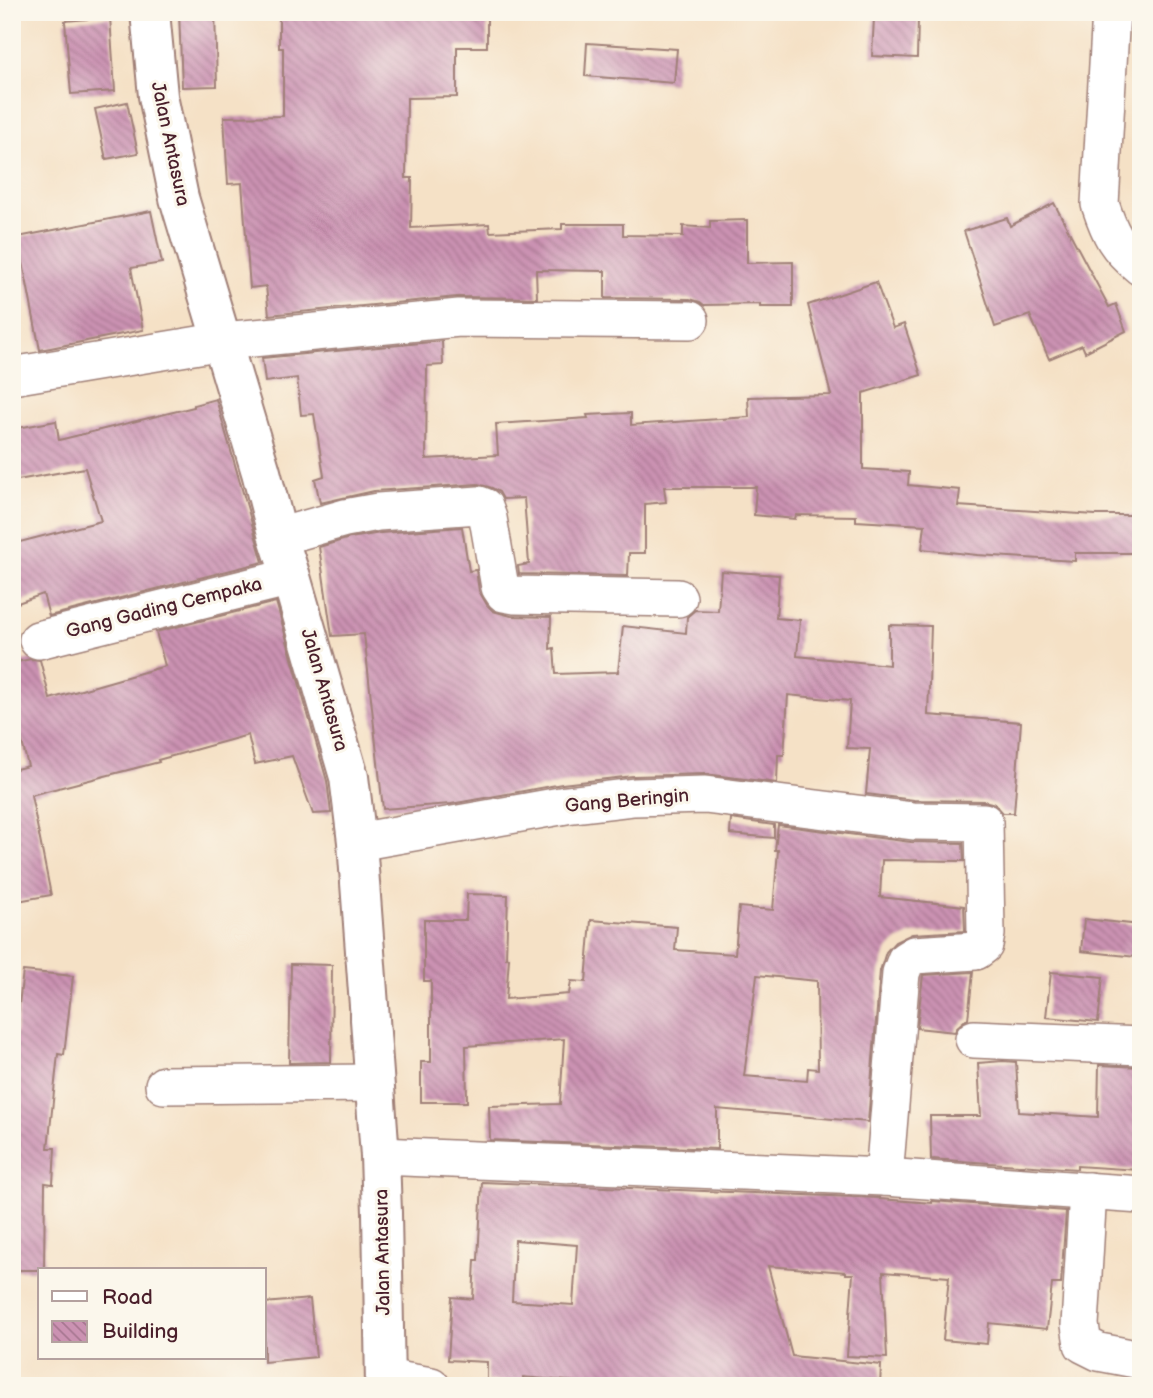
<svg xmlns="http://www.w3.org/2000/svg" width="1153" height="1398" viewBox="0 0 1153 1398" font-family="'Balsamiq Sans',sans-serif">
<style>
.building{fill:url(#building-back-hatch);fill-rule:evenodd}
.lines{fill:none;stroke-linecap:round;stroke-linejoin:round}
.minor-casing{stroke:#a08078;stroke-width:40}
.major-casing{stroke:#a08078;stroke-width:42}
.minor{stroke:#fff;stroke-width:37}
.major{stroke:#fff;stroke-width:38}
.labels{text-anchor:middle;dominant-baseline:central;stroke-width:6;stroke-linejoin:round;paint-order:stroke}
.street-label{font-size:19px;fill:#4a1f2b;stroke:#fbf7ec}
</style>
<defs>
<pattern id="building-back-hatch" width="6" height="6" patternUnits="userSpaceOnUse" patternTransform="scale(1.75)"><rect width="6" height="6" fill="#cb92b2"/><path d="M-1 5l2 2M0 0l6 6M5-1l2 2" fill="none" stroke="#a77791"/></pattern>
</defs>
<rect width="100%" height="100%" fill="#fbf7ec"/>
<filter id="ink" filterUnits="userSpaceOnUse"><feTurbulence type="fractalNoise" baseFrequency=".0143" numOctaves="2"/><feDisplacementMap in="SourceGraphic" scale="14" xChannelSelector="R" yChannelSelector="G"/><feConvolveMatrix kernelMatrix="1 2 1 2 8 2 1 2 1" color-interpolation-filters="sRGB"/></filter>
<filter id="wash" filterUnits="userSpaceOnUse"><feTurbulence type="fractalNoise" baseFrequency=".00686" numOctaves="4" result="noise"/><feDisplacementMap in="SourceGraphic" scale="28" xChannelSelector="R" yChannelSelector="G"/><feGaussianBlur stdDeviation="1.57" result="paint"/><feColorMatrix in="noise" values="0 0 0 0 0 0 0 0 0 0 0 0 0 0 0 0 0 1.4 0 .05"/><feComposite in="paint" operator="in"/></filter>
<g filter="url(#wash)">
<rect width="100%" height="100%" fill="#f5e1c6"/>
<g id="blocks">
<g class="building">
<polygon points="179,12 215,12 217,86 182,87"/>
<polygon points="279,12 487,12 487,47 457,47 457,97 407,98 406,178 412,178 411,228 489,224 490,232 562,229 562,224 623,224 623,235 683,236 683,226 710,228 710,221 747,220 747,263 793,262 793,307 760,307 760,304 704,305 700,302 690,299 605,298 605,271 536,270 537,298 457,297 269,315 266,286 250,288 242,183 228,184 224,117 283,116 283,48 279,48"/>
<polygon points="110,17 115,91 71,94 65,21"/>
<polygon points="874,18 918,19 917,58 872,56"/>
<polygon points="587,43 677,49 674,83 585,76"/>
<polygon points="127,102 138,153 106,159 95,109"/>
<polygon points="1054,203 1109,307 1116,304 1126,331 1085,352 1082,345 1049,359 1030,315 995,327 964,231 1007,218 1010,226"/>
<polygon points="151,211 162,263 131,268 143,330 40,350 18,237"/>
<polygon points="876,282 893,328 904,324 921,375 863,393 863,469 909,472 908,485 960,490 958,506 1096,515 1141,515 1141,553 1075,553 1075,561 977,555 922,549 925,525 856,521 856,516 796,515 795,519 754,515 756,487 664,487 666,502 645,504 645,553 629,553 628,576 519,574 518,566 529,564 524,498 503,499 499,492 492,488 478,484 374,491 320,503 315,479 324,476 314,414 301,415 297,378 265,382 262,358 442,341 443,365 427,366 426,459 498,455 496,424 588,418 587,415 631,413 631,425 749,417 748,397 831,395 808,305"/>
<polygon points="216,399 263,562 49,616 43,594 12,605 12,544 101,521 85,468 12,481 12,429 56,421 59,440 194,407 194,405"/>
<polygon points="462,527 469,571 476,570 479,591 487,605 493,611 511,616 551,617 550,649 554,648 556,674 618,672 623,626 686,633 687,617 695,610 718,611 721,571 779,575 776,618 800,620 797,656 889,665 889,625 931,626 928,715 1021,722 1014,813 1003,813 995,804 984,801 914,800 866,794 870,749 847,748 850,701 788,695 784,755 778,755 777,783 705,774 633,776 562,784 451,804 383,809 364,634 332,636 319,547 350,538 381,533"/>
<polygon points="276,602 327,781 331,813 313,814 292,756 255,764 248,735 158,760 159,762 31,795 51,895 12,902 12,770 28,766 12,702 12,663 31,659 40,660 50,699 165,666 156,632"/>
<polygon points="731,819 774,825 774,838 730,834"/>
<path d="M778,825L911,842L963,843L964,861L882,860L880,897L964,906L965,931L912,934L895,942L886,952L880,971L868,1122L717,1109V1149L490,1140L489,1106L560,1104L564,1039L466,1046L467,1102H421V1062H431V981H424V920H466L467,894L508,895L506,958H509L506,999L569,994L571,981L586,982L591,920L677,927L675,950L735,954L739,907L773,910L778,850H775ZM757,975L817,981L818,1069L808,1068L807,1081L744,1076Z"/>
<polygon points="1084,919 1140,925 1136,957 1081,951"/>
<polygon points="291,964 332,965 331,1062 289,1063"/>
<polygon points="23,971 73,976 64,1055 58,1054 48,1148 55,1148 53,1184 45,1183 44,1270 12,1270 12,1064"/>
<polygon points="973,972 968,1019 964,1021 957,1027 955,1032 917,1028 923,975"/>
<polygon points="1051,972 1103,977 1098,1022 1046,1017"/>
<polygon points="1003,1061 1016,1062 1019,1112 1098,1117 1099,1065 1141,1067 1139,1170 1077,1166 1077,1169 931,1159 930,1116 981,1116 978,1063"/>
<path d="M482,1182L880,1198V1199L932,1203V1201L1066,1211L1061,1284H1052L1047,1329L989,1323L987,1344L943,1340L949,1277L883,1272L887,1358L847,1356L853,1274H846V1272L768,1266L792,1356L881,1365L880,1386H775L732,1381V1386H623L523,1377V1383L487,1381V1362L448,1360L452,1297L473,1299L475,1260H478ZM515,1240L577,1245L573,1305L512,1301Z"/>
<polygon points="310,1299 316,1357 264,1362 264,1303"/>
</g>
</g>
</g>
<g filter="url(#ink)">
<use href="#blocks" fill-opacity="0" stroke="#a08078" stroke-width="2"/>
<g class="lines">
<defs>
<g id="minor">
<path d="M1111,12L1100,204C1110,234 1116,247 1141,267"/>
<polyline points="12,376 223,341 459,318 690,320"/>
<polyline points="278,537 345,518 378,512 479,505 484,507 488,518 500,587 504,593 515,595 678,598"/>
<polyline points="38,640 291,577"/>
<polyline points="357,842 566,805 634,797 705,795 913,821 984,822 986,934 984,945 976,951 914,955 906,960 901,973 884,1177"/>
<polyline points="974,1039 1141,1046"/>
<polyline points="164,1085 374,1083"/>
<polyline points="380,1156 884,1177 1141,1195"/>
<polyline points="1088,1191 1080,1325 1083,1344 1099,1352 1141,1360"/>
<polyline points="385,1378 431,1386"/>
</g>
<polyline id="major" points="150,12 158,96 179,198 261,472 278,537 291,577 349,777 357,842 380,1156 382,1213 385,1386"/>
</defs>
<use href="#minor" class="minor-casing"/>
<use href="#major" class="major-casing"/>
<use href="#minor" class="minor"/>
<use href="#major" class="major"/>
</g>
</g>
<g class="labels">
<g class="street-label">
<text transform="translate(170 144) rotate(78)">Jalan Antasura</text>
<text transform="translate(164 608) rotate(-14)">Gang Gading Cempaka</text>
<text transform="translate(324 690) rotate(74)">Jalan Antasura</text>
<text transform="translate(627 801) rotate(-5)">Gang Beringin</text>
<text transform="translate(383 1252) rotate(-91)">Jalan Antasura</text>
</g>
</g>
<rect width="1153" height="1398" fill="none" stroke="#fbf7ec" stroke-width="42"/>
<rect x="38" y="1268" width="228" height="91" fill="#fbf7ec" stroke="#b4a19f" stroke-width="2"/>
<rect x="52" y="1291" width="35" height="10" fill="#ffffff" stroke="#b4a19f" stroke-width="2"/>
<text x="102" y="1304" font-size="21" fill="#4a1f2b">Road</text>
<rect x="52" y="1321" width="35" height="21" fill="url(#building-back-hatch)" stroke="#b4a19f" stroke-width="2"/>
<text x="102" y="1338" font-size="21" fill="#4a1f2b">Building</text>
</svg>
